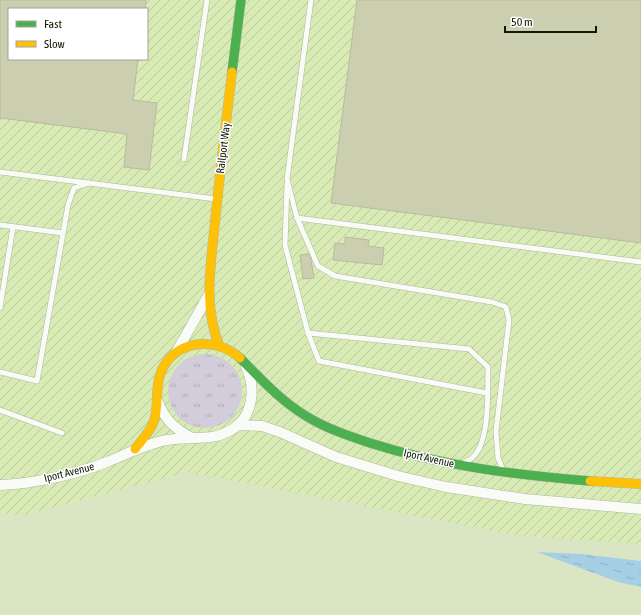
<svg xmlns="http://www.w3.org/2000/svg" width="641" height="615" viewBox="0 0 641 615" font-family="'Asap Condensed',sans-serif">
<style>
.industrial{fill:url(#industrial-furrows);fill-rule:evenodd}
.grass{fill:url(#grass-tufts)}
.water{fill:url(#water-ripples)}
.building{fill:#cbcfaf;stroke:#b7bb9f}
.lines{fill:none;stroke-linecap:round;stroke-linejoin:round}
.lane-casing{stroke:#afb89c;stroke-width:6}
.street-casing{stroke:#afb89c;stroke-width:11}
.fast-casing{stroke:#afb89c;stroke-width:10}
.slow-casing{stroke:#afb89c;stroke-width:10}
.lane{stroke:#f9fbf6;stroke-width:5}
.street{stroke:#f9fbf6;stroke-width:10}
.fast{stroke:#4caf50;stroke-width:9}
.slow{stroke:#ffc107;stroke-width:9}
.labels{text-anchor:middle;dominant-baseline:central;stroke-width:3;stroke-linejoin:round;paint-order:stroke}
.street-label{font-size:11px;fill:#111902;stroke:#fff}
</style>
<defs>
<pattern id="industrial-furrows" width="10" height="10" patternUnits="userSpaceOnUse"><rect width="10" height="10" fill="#d8ebb4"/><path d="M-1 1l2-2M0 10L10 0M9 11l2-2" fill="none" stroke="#b8c999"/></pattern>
<pattern id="grass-tufts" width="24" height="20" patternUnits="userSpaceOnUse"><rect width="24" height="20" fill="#d3ccdb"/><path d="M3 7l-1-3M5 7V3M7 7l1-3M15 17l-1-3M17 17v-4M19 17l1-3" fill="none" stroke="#b4afba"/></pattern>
<pattern id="water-ripples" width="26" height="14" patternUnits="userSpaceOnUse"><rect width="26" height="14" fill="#a5cfe5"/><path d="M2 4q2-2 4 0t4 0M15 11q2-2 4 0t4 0" fill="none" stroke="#8db1c3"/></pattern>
</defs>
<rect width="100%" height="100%" fill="#dae6c3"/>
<path class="industrial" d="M0,0H641V544L515,535L188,472L20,516L0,512ZM9,9H147V59H9Z"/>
<circle class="grass" cx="205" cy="391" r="37"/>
<polygon class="water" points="537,552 582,554 641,561 641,587 618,582"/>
<g class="building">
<polygon points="0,0 146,0 145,9 9,9 9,59 138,59 133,100 157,103 149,170 124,167 127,134 0,118"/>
<polygon points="357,0 641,0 641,243 331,203"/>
<polygon points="345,237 369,240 368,246 384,248 382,265 333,260 335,243 345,244"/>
<polygon points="310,254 314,278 303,279 300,255"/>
</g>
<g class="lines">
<defs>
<g id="lane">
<polyline points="311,0 287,179 297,218 641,262"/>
<polyline points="184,159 207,0"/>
<polyline points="0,172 216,199"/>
<path d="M287,185L285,245L308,333L469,349L488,367C487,390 492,454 465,462"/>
<polyline points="297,218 318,266 335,276 492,302 506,307 509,320 496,431 498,458 503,470"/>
<polyline points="0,225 63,233"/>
<polyline points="0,308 13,227"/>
<polyline points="308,333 319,361 487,393"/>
<polyline points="0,372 37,381 68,205 74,188 89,183"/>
<polyline points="0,410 62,433"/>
</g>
<g id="street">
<polyline points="177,351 208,296"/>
<path d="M158,402C165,420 175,429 192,438"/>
<polyline points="238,425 262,426 280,432 336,457 398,476 446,487 525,499 641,509"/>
<path d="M0,485C33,484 77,474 107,462C127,454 145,444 167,440C193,435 214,444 237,426C254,412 255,385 246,367"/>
</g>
<g id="fast">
<polyline points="232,72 241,0"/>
<path d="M240,358C261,379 281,401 306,416C325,428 349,436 370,443C442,466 516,475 590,481"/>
</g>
<g id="slow">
<path d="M219,345C203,304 211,265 215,222C220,172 226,122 232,72"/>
<path d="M135,449C142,440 150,432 154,421C159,406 155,390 160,375C171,340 215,335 240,358"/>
<polyline points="590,481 641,484"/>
</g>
</defs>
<use href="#lane" class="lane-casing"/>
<use href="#street" class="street-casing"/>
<use href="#fast" class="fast-casing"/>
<use href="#slow" class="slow-casing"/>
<use href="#lane" class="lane"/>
<use href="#street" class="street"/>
<use href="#fast" class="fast"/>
<use href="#slow" class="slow"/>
</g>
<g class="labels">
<g class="street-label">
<text transform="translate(223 148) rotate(-83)">Railport Way</text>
<text transform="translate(429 458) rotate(13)">Iport Avenue</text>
<text transform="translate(69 472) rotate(-14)">Iport Avenue</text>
</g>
</g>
<rect x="8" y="8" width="140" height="52" fill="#ffffff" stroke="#a0a39a"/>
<rect x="16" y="21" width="20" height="6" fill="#4caf50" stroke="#a0a39a"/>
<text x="44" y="28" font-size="12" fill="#111902">Fast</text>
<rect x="16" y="41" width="20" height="6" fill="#ffc107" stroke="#a0a39a"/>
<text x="44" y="48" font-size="12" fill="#111902">Slow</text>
<path d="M505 26v6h91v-6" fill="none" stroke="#111902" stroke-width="2"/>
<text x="511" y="26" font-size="12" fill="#111902" stroke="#ffffff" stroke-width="3" paint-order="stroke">50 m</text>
</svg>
